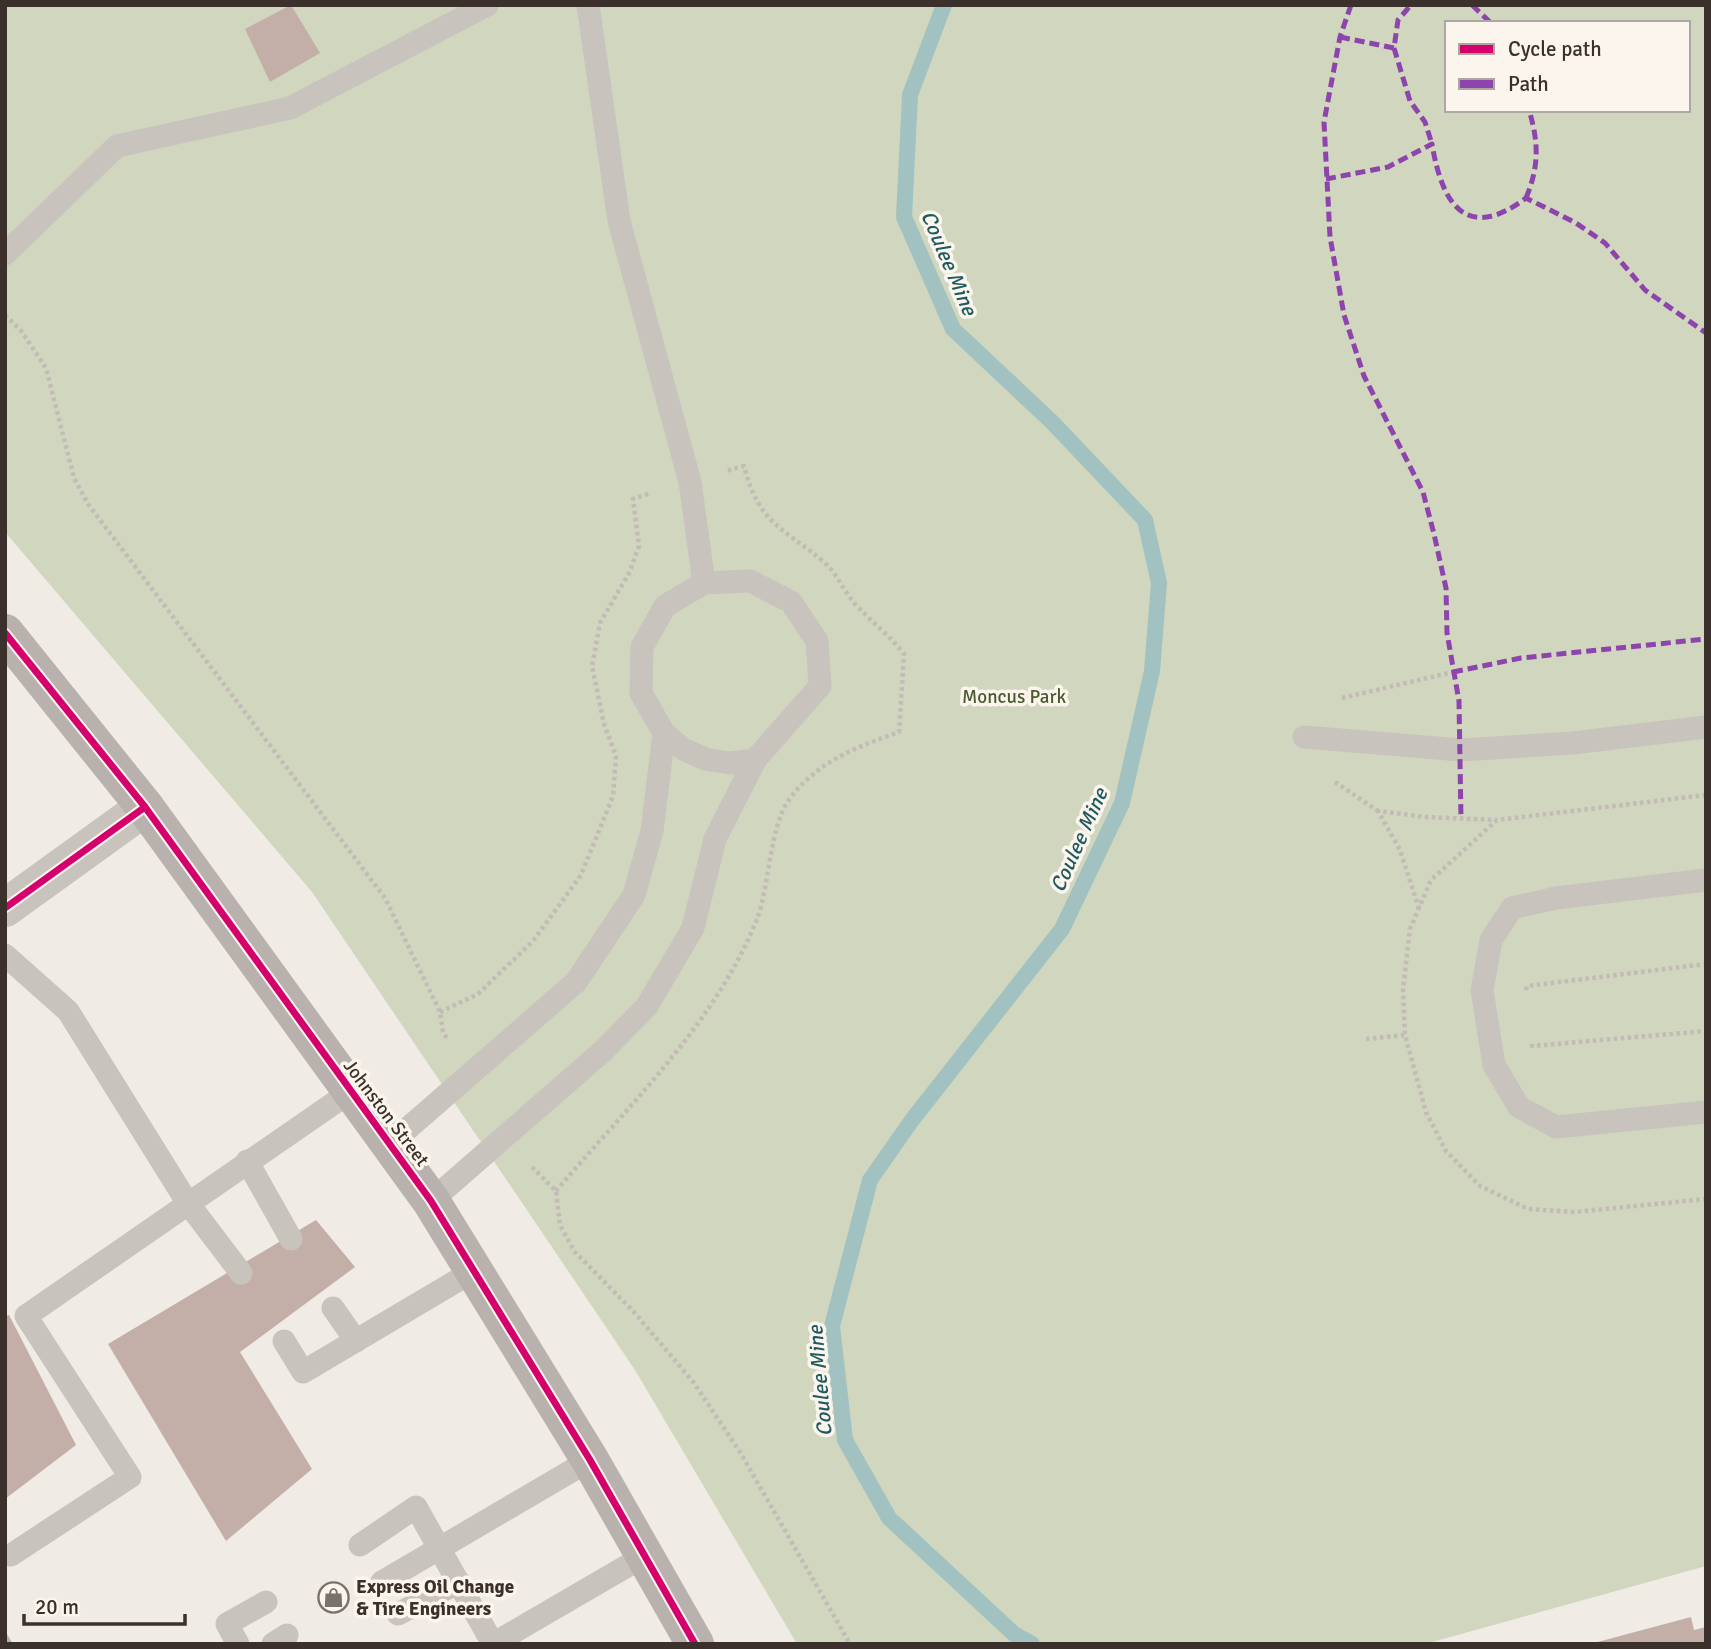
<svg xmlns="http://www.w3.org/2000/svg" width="1711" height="1649" viewBox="0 0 1711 1649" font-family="Signika,sans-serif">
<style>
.green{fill:#d1d6bf;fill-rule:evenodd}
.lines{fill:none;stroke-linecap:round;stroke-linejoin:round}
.stream{stroke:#a1c2c1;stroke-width:16}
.building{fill:#c3afa7}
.path{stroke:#c2bbb6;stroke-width:4.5;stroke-dasharray:3.5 3.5;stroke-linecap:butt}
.lane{stroke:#c9c3be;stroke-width:23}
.street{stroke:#c9c3be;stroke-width:38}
.primary{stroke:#b8b1ad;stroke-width:38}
.quiet{stroke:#8e44ad;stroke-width:5;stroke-dasharray:10 5;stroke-linecap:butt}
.cycleway-casing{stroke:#fbf5ee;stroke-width:11}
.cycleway{stroke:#d6006c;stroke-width:7}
.labels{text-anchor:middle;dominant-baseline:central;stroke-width:7;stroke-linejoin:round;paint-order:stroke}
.park-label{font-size:19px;fill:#4a5a2e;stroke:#fbf5ee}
.street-label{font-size:19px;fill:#3b302b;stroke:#fbf5ee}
.poi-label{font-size:19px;font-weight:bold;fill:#3b302b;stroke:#fbf5ee;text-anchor:start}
.water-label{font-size:21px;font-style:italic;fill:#1f5a5e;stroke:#fbf5ee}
</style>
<rect width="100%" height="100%" fill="#f0ebe5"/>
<path class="green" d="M5,5H1706V1566L1425,1644H797L635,1370L312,892L5,532ZM1447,23H1688V110H1447Z"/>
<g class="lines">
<polyline class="stream" points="944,5 910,95 904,217 953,329 1052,422 1145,520 1159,583 1152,671 1122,803 1062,929 912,1120 870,1180 832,1326 845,1440 889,1518 1014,1634 1032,1644"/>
</g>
<g class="building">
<polygon points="291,5 320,53 270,82 245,29"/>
<polygon points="316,1220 355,1267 240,1352 312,1469 226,1541 108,1344"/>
<polygon points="9,1315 76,1445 5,1499 5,1316"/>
<polygon points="1691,1617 1694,1630 1706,1627 1706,1644 1590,1644"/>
<polygon points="5,1631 13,1644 5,1644"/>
</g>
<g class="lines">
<g class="path">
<polyline points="5,315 22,332 46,368 74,478 88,504 385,898 440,1012 443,1032 448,1040"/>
<polyline points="1342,698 1453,672"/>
<polyline points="1335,782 1378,811"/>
<polyline points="1706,795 1497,820 1431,880 1410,929 1403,990 1405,1035 1426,1112 1446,1151 1480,1186 1528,1209 1575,1212 1706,1199"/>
<polyline points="1419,909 1400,850 1378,811 1426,817 1496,820"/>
<polyline points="1526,990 1527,986 1706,964"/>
<polyline points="440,1012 478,994 533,941 581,875 613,796 616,756 604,724 592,666 600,623 629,573 639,546 633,499 651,493"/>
<polyline points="1366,1039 1405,1035"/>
<polyline points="1532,1044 1532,1046 1706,1031"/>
<polyline points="532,1167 556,1191 560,1225 574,1251 634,1312 694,1383 740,1452 850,1644"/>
<path d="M556,1191C627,1107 716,1023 757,919C769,888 770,827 788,801C816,762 856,747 899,732L904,654C890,636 873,623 858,607C845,594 838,575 825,563C783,527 759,525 744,466L726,471"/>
</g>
<g class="lane">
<polyline points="588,5 619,221 690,482 704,583"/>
<polyline points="5,254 117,146 290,108 487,5"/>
<polygon points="750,581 791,602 817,641 820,686 755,760 730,763 705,759 683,749 664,733 641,693 642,647 665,606 704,583"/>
<polyline points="1304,737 1461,750 1573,743 1706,727"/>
<polyline points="1706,880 1556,898 1512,908 1491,940 1482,990 1494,1065 1519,1107 1556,1127 1706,1112"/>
<polyline points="5,955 68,1011 187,1202 241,1273"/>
<polyline points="391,1143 576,982 634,895 652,831 664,733"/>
<polyline points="247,1161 291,1239"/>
<polyline points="431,1201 603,1051 647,1006 693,928 715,839 755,760"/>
<polyline points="333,1308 356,1341"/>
<polyline points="284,1341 303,1372 475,1270"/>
<polyline points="360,1545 416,1507 493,1644"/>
<polyline points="11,1555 130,1477 26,1316 350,1092"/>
<polyline points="382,1582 590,1460"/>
<polyline points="398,1614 459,1582"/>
<polyline points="238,1644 227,1624 266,1602"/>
<polyline points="273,1644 287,1635"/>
<polyline points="493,1644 646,1555"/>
</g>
<polyline class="street" points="5,908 145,807"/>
<polyline class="primary" points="5,633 145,807 431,1201 590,1460 695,1644"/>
<g class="quiet">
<polyline points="1351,5 1340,37 1324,122 1330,237 1344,315 1364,376 1423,492 1434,534 1446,588 1447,633 1459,701 1461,819"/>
<polyline points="1472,5 1491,23"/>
<polyline points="1340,37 1394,48 1398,20 1411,5"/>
<polyline points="1394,48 1410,101 1425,122 1432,144"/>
<path d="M1326,179L1388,167L1432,144C1442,204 1466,243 1526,198L1576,223L1605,243L1645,290L1706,333"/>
<path d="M1526,198C1539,167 1539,143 1529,110"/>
<polyline points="1453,672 1521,658 1706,639"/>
</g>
<defs>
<g id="cycleway">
<polyline points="5,633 145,807 431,1201 590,1460 695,1644"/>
<polyline points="5,908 145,807"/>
</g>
</defs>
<use href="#cycleway" class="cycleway-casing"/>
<use href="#cycleway" class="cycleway"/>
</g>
<defs>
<symbol id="shop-ring" viewBox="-11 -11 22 22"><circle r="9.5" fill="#fbf5ee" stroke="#7a716c" stroke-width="1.5"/><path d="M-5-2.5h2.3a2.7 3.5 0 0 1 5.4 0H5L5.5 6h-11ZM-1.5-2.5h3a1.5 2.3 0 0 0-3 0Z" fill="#7a716c"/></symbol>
</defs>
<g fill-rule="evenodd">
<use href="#shop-ring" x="316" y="1580" width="35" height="35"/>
</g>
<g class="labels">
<g class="park-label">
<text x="1014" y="697">Moncus Park</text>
</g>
<g class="street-label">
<text transform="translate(386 1113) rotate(53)">Johnston Street</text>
</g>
<g class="poi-label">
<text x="356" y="1587">Express Oil Change<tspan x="356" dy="22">&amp; Tire Engineers</tspan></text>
</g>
<g class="water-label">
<text transform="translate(949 263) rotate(67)">Coulee Mine</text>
<text transform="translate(1079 840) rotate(-66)">Coulee Mine</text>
<text transform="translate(820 1381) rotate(-95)">Coulee Mine</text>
</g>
</g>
<rect width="1711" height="1649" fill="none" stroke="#3b302b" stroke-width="14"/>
<rect x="1445" y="21" width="245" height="91" fill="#fbf5ee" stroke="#aea6a0" stroke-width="2"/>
<rect x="1459" y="44" width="35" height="10" fill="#d6006c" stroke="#aea6a0" stroke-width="2"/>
<text x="1508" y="56" font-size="21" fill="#3b302b">Cycle path</text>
<rect x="1459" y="79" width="35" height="10" fill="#8e44ad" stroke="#aea6a0" stroke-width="2"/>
<text x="1508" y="91" font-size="21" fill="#3b302b">Path</text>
<path d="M24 1614v10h161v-10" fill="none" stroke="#3b302b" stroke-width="3.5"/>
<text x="35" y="1614" font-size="21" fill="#3b302b" stroke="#fbf5ee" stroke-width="5" paint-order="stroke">20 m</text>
</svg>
